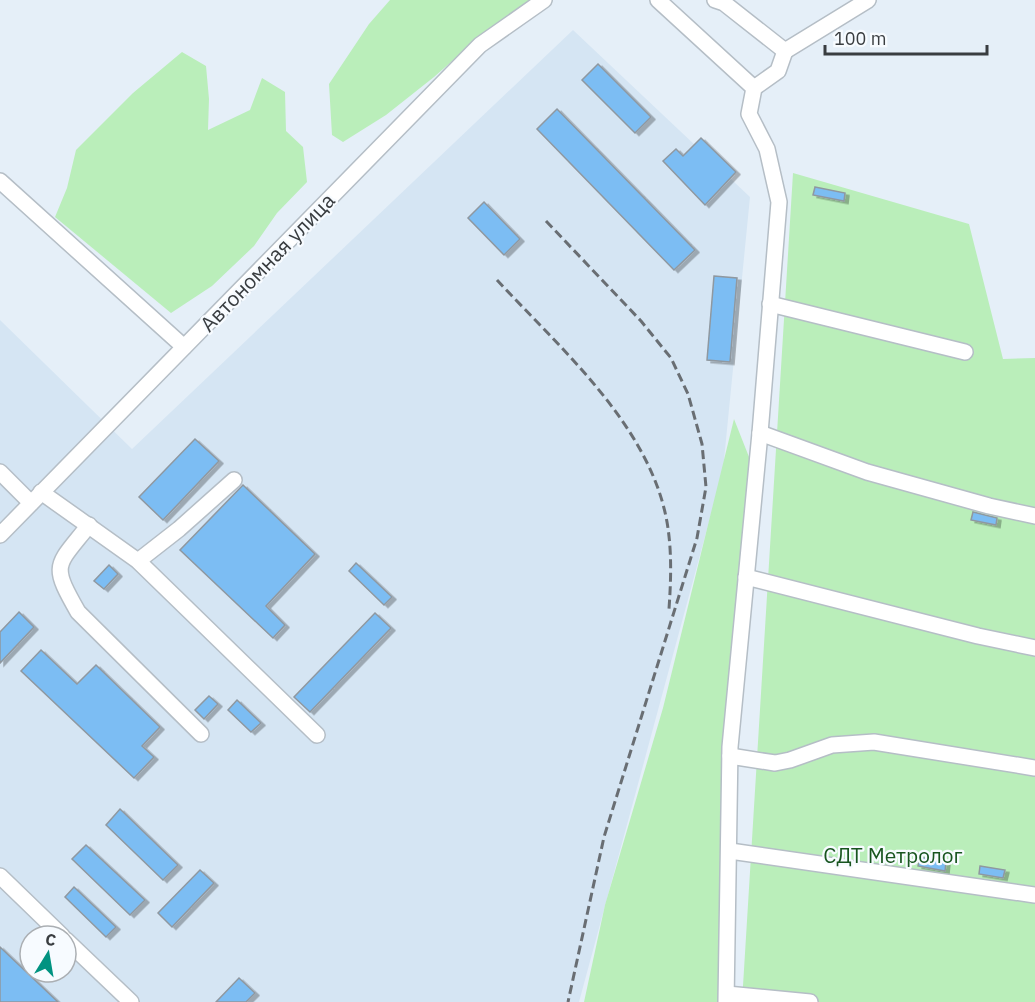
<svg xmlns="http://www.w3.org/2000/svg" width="1035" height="1002" viewBox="0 0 1035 1002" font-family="'IBM Plex Sans',sans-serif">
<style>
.built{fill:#d5e5f3;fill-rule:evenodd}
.green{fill:#baeeba}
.building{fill:#7cbdf3;stroke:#8f98a0;stroke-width:1.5;filter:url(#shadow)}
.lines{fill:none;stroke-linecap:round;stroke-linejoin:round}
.minor-casing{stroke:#b5bec6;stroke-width:18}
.minor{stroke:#fff;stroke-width:15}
.rail{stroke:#696e73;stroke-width:3;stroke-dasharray:9 4.5;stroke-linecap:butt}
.labels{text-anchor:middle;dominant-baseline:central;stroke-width:4.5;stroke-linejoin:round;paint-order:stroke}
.street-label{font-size:21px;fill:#393d40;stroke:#f7fbff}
.park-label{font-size:21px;fill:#18551f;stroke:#f7fbff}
</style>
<defs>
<filter id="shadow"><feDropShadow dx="4" dy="2.5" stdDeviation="0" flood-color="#0004"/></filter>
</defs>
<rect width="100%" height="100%" fill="#e5eff8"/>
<path class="built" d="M573,30L750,197L723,470L579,1002H0V320L132,449ZM30,936H66V972H30Z"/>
<g class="green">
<polygon points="390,0 530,0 484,33 434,77 386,115 343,142 332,135 329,84 369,24"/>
<polygon points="182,52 206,66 209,99 208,130 250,110 262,78 285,92 286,131 303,147 307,182 277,213 254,246 212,286 171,313 55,217 67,188 76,150 133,93"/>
<polygon points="793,173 969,224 1003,359 1035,358 1035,1002 742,1002"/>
<polygon points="734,419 751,462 721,1002 584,1002 605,905 663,708"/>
</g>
<g class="building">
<polygon points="598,64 651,117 635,133 582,80"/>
<polygon points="557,109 695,250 674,270 537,129"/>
<polygon points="701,138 736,172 705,205 663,161 676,149 683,156"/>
<polygon points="815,187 845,193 844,201 813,195"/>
<polygon points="484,202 520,239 504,255 468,218"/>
<polygon points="714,276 737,278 730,362 707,360"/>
<polygon points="195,439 219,461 163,520 139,497"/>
<polygon points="243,485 315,554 266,606 285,625 273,638 180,550"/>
<polygon points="973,512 997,518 996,525 971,520"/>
<polygon points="356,563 392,597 384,605 349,571"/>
<polygon points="109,565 118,574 104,589 94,581"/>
<polygon points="19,612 34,627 0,663 0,632"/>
<polygon points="375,613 391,628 310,712 294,697"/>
<polygon points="41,650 77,684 96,665 160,727 142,746 154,757 134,778 21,671"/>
<polygon points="209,696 218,704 204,719 195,710"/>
<polygon points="237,700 261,723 251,732 228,710"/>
<polygon points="120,809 178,865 163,880 106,825"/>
<polygon points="86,845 145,900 130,915 72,859"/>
<polygon points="920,857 946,862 945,871 918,866"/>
<polygon points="980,866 1005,870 1003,878 979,874"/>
<polygon points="200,870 214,883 172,927 158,913"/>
<polygon points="74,887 116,927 106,937 65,897"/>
<polygon points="0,947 58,1002 0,1002"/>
<polygon points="239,978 255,993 246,1002 216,1002"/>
</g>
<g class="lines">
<defs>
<g id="minor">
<polyline points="658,0 754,88"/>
<polyline points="715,0 724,3 785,51 868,0"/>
<polyline points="0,181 184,347"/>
<polyline points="770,304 965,352"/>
<polyline points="760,433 867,472 989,506 1035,516"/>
<polyline points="0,472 31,503"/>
<polyline points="41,492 138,561 317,735"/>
<path d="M89,525C56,567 50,563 78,612L201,734"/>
<polyline points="0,535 480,45 544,0"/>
<polyline points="138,561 179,529 234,480"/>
<polyline points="746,577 978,636 1035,648"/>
<polyline points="730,756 775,763 790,760 832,745 874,742 1035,768"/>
<polyline points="730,851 1035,895"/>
<polyline points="0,876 62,936"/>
<polyline points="66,940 131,1002"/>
<polyline points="727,994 810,1002"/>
<polyline points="726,1002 730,747 760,433 779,202 767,149 749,114 754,88 778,71 785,51"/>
</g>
</defs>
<use href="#minor" class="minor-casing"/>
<use href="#minor" class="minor"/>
<g class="rail">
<polyline points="546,221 641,321 671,358 688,394 702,444 706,487 697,538 604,837 568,1002"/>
<path d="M497,280C561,349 650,426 667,522C672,551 671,580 669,609"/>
</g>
</g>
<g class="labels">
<g class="street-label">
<text transform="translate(267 262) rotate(-46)">Автономная улица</text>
</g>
<g class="park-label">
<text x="893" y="855">СДТ Метролог</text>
</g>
</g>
<g transform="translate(48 954) rotate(11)"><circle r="28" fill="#f7fbff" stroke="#abafb3" stroke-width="1.5"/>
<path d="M0-4.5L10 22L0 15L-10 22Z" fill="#019381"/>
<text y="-9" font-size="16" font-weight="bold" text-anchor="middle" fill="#393d40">С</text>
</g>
<path d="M825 45v9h162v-9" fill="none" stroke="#393d40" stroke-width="3"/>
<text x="834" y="45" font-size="18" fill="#393d40" stroke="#f7fbff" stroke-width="4.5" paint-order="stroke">100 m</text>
</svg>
